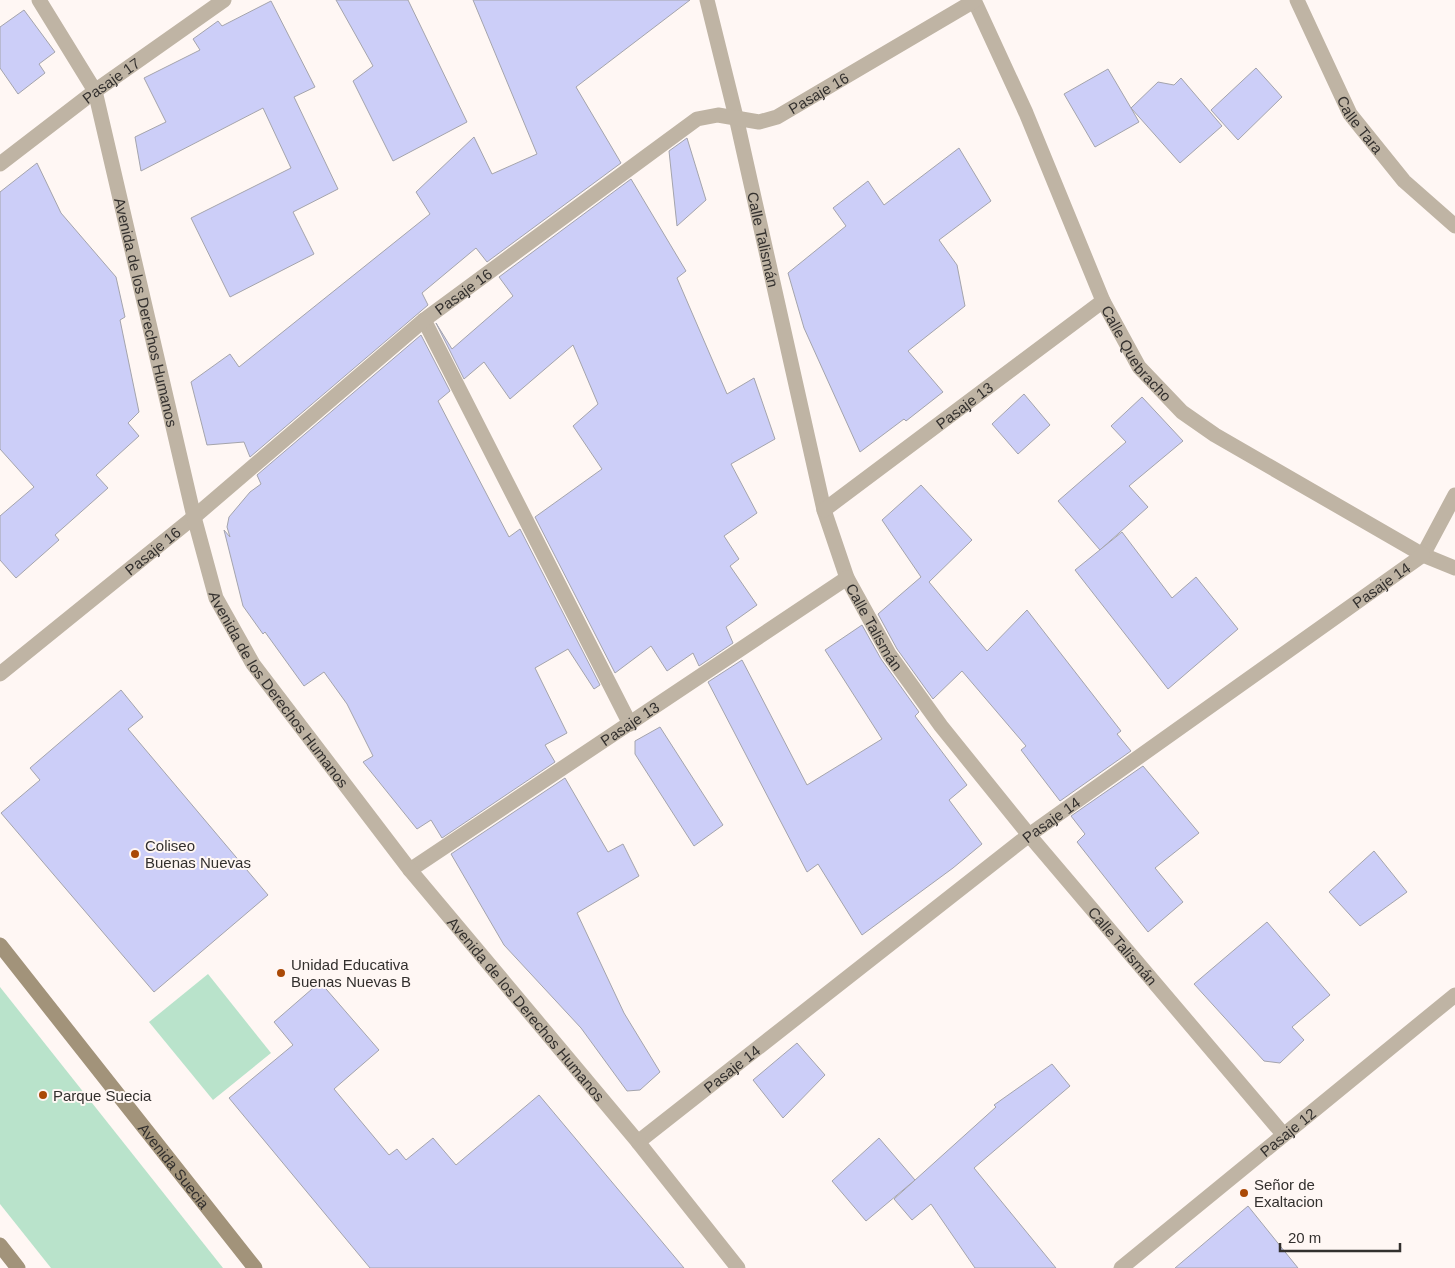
<svg xmlns="http://www.w3.org/2000/svg" width="1455" height="1268" viewBox="0 0 1455 1268" font-family="Helvetica,sans-serif">
<style>
.green{fill:#b9e3cb}
.building{fill:#cccef8;stroke:#a4a4ac}
.lines{fill:none;stroke-linecap:round;stroke-linejoin:round}
.service{stroke:#bfb4a4;stroke-width:15}
.minor{stroke:#bfb4a4;stroke-width:15}
.tertiary{stroke:#bfb4a4;stroke-width:15}
.secondary{stroke:#a2937a;stroke-width:15}
.poi-dot{fill:#aa4906;stroke:#fff7f4;stroke-width:2}
.labels{text-anchor:middle;dominant-baseline:central;stroke-width:4;stroke-linejoin:round;paint-order:stroke}
.street-label{font-size:15px;fill:#33302e;stroke:#fff7f4}
.poi-label{font-size:15px;fill:#33302e;stroke:#fff7f4;text-anchor:start}
</style>
<rect width="100%" height="100%" fill="#fff7f4"/>
<g class="green">
<polygon points="208,974 271,1053 213,1100 149,1022"/>
<polygon points="0,987 223,1268 51,1268 0,1204"/>
</g>
<g class="building">
<polygon points="336,0 408,0 467,122 393,161 353,81 373,66"/>
<polygon points="473,0 690,0 576,87 621,163 487,262 476,248 422,293 428,305 250,457 244,442 207,445 191,382 230,354 239,367 430,214 416,192 474,137 492,174 537,154"/>
<polygon points="271,1 315,87 294,97 338,189 293,212 314,254 230,297 191,218 291,168 263,108 141,171 135,137 166,122 144,78 200,50 193,39 218,21 222,26"/>
<polygon points="24,10 55,52 39,64 45,73 18,94 0,68 0,27"/>
<polygon points="1256,68 1282,97 1238,140 1211,110"/>
<polygon points="1108,69 1131,108 1158,82 1174,85 1181,78 1222,126 1180,163 1131,108 1139,122 1095,147 1064,94"/>
<polygon points="687,138 706,200 677,226 669,151"/>
<polygon points="959,148 991,201 939,240 957,265 965,306 908,351 943,392 906,421 904,419 860,452 804,328 788,273 846,226 833,208 868,181 884,205"/>
<polygon points="37,163 61,213 116,277 125,317 120,320 139,412 128,423 139,436 96,475 108,488 55,535 59,540 16,578 0,560 0,516 34,487 0,449 0,192"/>
<polygon points="631,179 686,271 677,278 727,394 754,378 775,439 731,464 757,513 724,536 739,559 730,566 757,605 726,627 733,643 699,666 693,653 667,671 651,646 615,673 535,517 602,469 573,426 598,404 573,345 510,399 484,362 464,379 436,323 452,349 513,296 499,277"/>
<polygon points="421,335 450,391 438,401 451,426 509,537 520,529 600,685 594,689 568,649 535,668 567,733 545,745 555,762 442,838 431,820 417,829 363,762 373,756 347,704 324,672 304,686 265,632 263,634 243,606 224,530 230,537 227,527 229,517 250,492 261,484 257,475"/>
<polygon points="1024,394 1050,425 1018,454 992,424"/>
<polygon points="1142,397 1183,441 1129,486 1148,507 1100,550 1058,501 1126,442 1111,426"/>
<polygon points="921,485 972,540 929,582 987,651 1027,610 1121,731 1117,734 1131,751 1060,801 1021,750 1026,746 962,671 933,699 897,649 878,614 921,577 882,520"/>
<polygon points="1122,532 1172,598 1196,577 1238,629 1168,689 1075,570"/>
<polygon points="862,625 881,659 919,712 915,716 967,785 949,800 982,844 953,868 862,935 818,864 807,872 708,682 742,660 807,785 882,739 825,650"/>
<polygon points="121,690 143,717 128,729 268,895 154,992 1,813 40,780 30,768"/>
<polygon points="660,727 723,825 694,846 635,754 635,741"/>
<polygon points="1143,766 1199,833 1155,868 1183,902 1148,932 1077,842 1085,834 1071,816"/>
<polygon points="565,778 608,852 623,844 639,876 577,913 624,1013 660,1072 640,1090 627,1091 581,1028 504,945 451,854"/>
<polygon points="1374,851 1407,892 1360,926 1329,892"/>
<polygon points="1267,922 1330,995 1292,1027 1304,1040 1280,1063 1264,1061 1194,984"/>
<polygon points="320,982 379,1050 334,1089 389,1155 397,1149 406,1160 433,1138 456,1165 539,1095 684,1268 370,1268 229,1098 293,1045 274,1022"/>
<polygon points="797,1043 825,1075 783,1118 753,1080"/>
<polygon points="1052,1064 1070,1086 974,1168 1056,1268 975,1268 931,1204 912,1220 894,1199 996,1107 994,1105"/>
<polygon points="879,1138 915,1180 866,1221 832,1181"/>
<polygon points="1248,1206 1298,1268 1175,1268"/>
</g>
<g class="lines">
<polyline class="service" points="1423,555 1455,495"/>
<g class="minor">
<path id="s1" d="M707,0L736,117L824,510L847,578L889,654L941,726L1029,835L1283,1134"/>
<path id="s2" d="M974,0L1026,113L1103,301L1139,367L1182,412L1215,435L1423,555L1455,568"/>
<path id="s3" d="M1297,0L1350,114L1404,181L1455,226"/>
<path id="s4" d="M0,164L95,91L224,0"/>
<polyline points="424,320 630,724"/>
<path id="s5" d="M824,510L1103,301"/>
<path id="s6" d="M0,674L194,517L424,320L697,119L718,115L759,122L777,117L974,1"/>
<path id="s7" d="M410,870L847,578"/>
<path id="s8" d="M638,1142L1029,835L1423,555"/>
<path id="s9" d="M1121,1268L1455,995"/>
</g>
<path class="tertiary" id="s10" d="M39,0L95,91L194,517L216,598L253,664L410,870L638,1142L738,1268"/>
<g class="secondary">
<path id="s11" d="M0,945L255,1268"/>
<polyline points="0,1245 18,1268"/>
</g>
</g>
<g class="poi-dot">
<circle cx="135" cy="854" r="5"/>
<circle cx="281" cy="973" r="5"/>
<circle cx="43" cy="1095" r="5"/>
<circle cx="1244" cy="1193" r="5"/>
</g>
<g class="labels">
<g class="street-label">
<text stroke="none"><textPath href="#s4" startOffset="139">Pasaje 17</textPath></text>
<text stroke="none"><textPath href="#s6" startOffset="1021">Pasaje 16</textPath></text>
<text stroke="none"><textPath href="#s3" startOffset="140">Calle Tara</textPath></text>
<text stroke="none"><textPath href="#s1" startOffset="246">Calle Talismán</textPath></text>
<text stroke="none"><textPath href="#s6" startOffset="601">Pasaje 16</textPath></text>
<text stroke="none"><textPath href="#s10" startOffset="334">Avenida de los Derechos Humanos</textPath></text>
<text stroke="none"><textPath href="#s2" startOffset="390">Calle Quebracho</textPath></text>
<text stroke="none"><textPath href="#s5" startOffset="175">Pasaje 13</textPath></text>
<text stroke="none"><textPath href="#s6" startOffset="196">Pasaje 16</textPath></text>
<text stroke="none"><textPath href="#s8" startOffset="929">Pasaje 14</textPath></text>
<text stroke="none"><textPath href="#s1" startOffset="651">Calle Talismán</textPath></text>
<text stroke="none"><textPath href="#s10" startOffset="739">Avenida de los Derechos Humanos</textPath></text>
<text stroke="none"><textPath href="#s7" startOffset="264">Pasaje 13</textPath></text>
<text stroke="none"><textPath href="#s8" startOffset="524">Pasaje 14</textPath></text>
<text stroke="none"><textPath href="#s1" startOffset="1056">Calle Talismán</textPath></text>
<text stroke="none"><textPath href="#s10" startOffset="1144">Avenida de los Derechos Humanos</textPath></text>
<text stroke="none"><textPath href="#s8" startOffset="119">Pasaje 14</textPath></text>
<text stroke="none"><textPath href="#s9" startOffset="215">Pasaje 12</textPath></text>
<text stroke="none"><textPath href="#s11" startOffset="281">Avenida Suecia</textPath></text>
</g>
<g class="poi-label">
<text x="145" y="845">Coliseo<tspan x="145" dy="17">Buenas Nuevas</tspan></text>
<text x="291" y="964">Unidad Educativa<tspan x="291" dy="17">Buenas Nuevas B</tspan></text>
<text x="53" y="1095">Parque Suecia</text>
<text x="1254" y="1184">Señor de<tspan x="1254" dy="17">Exaltacion</tspan></text>
</g>
</g>
<path d="M1280 1243v8h120v-8" fill="none" stroke="#33302e" stroke-width="2.5"/>
<text x="1288" y="1243" font-size="15" fill="#33302e" stroke="#fff7f4" stroke-width="4" paint-order="stroke">20 m</text>
</svg>
